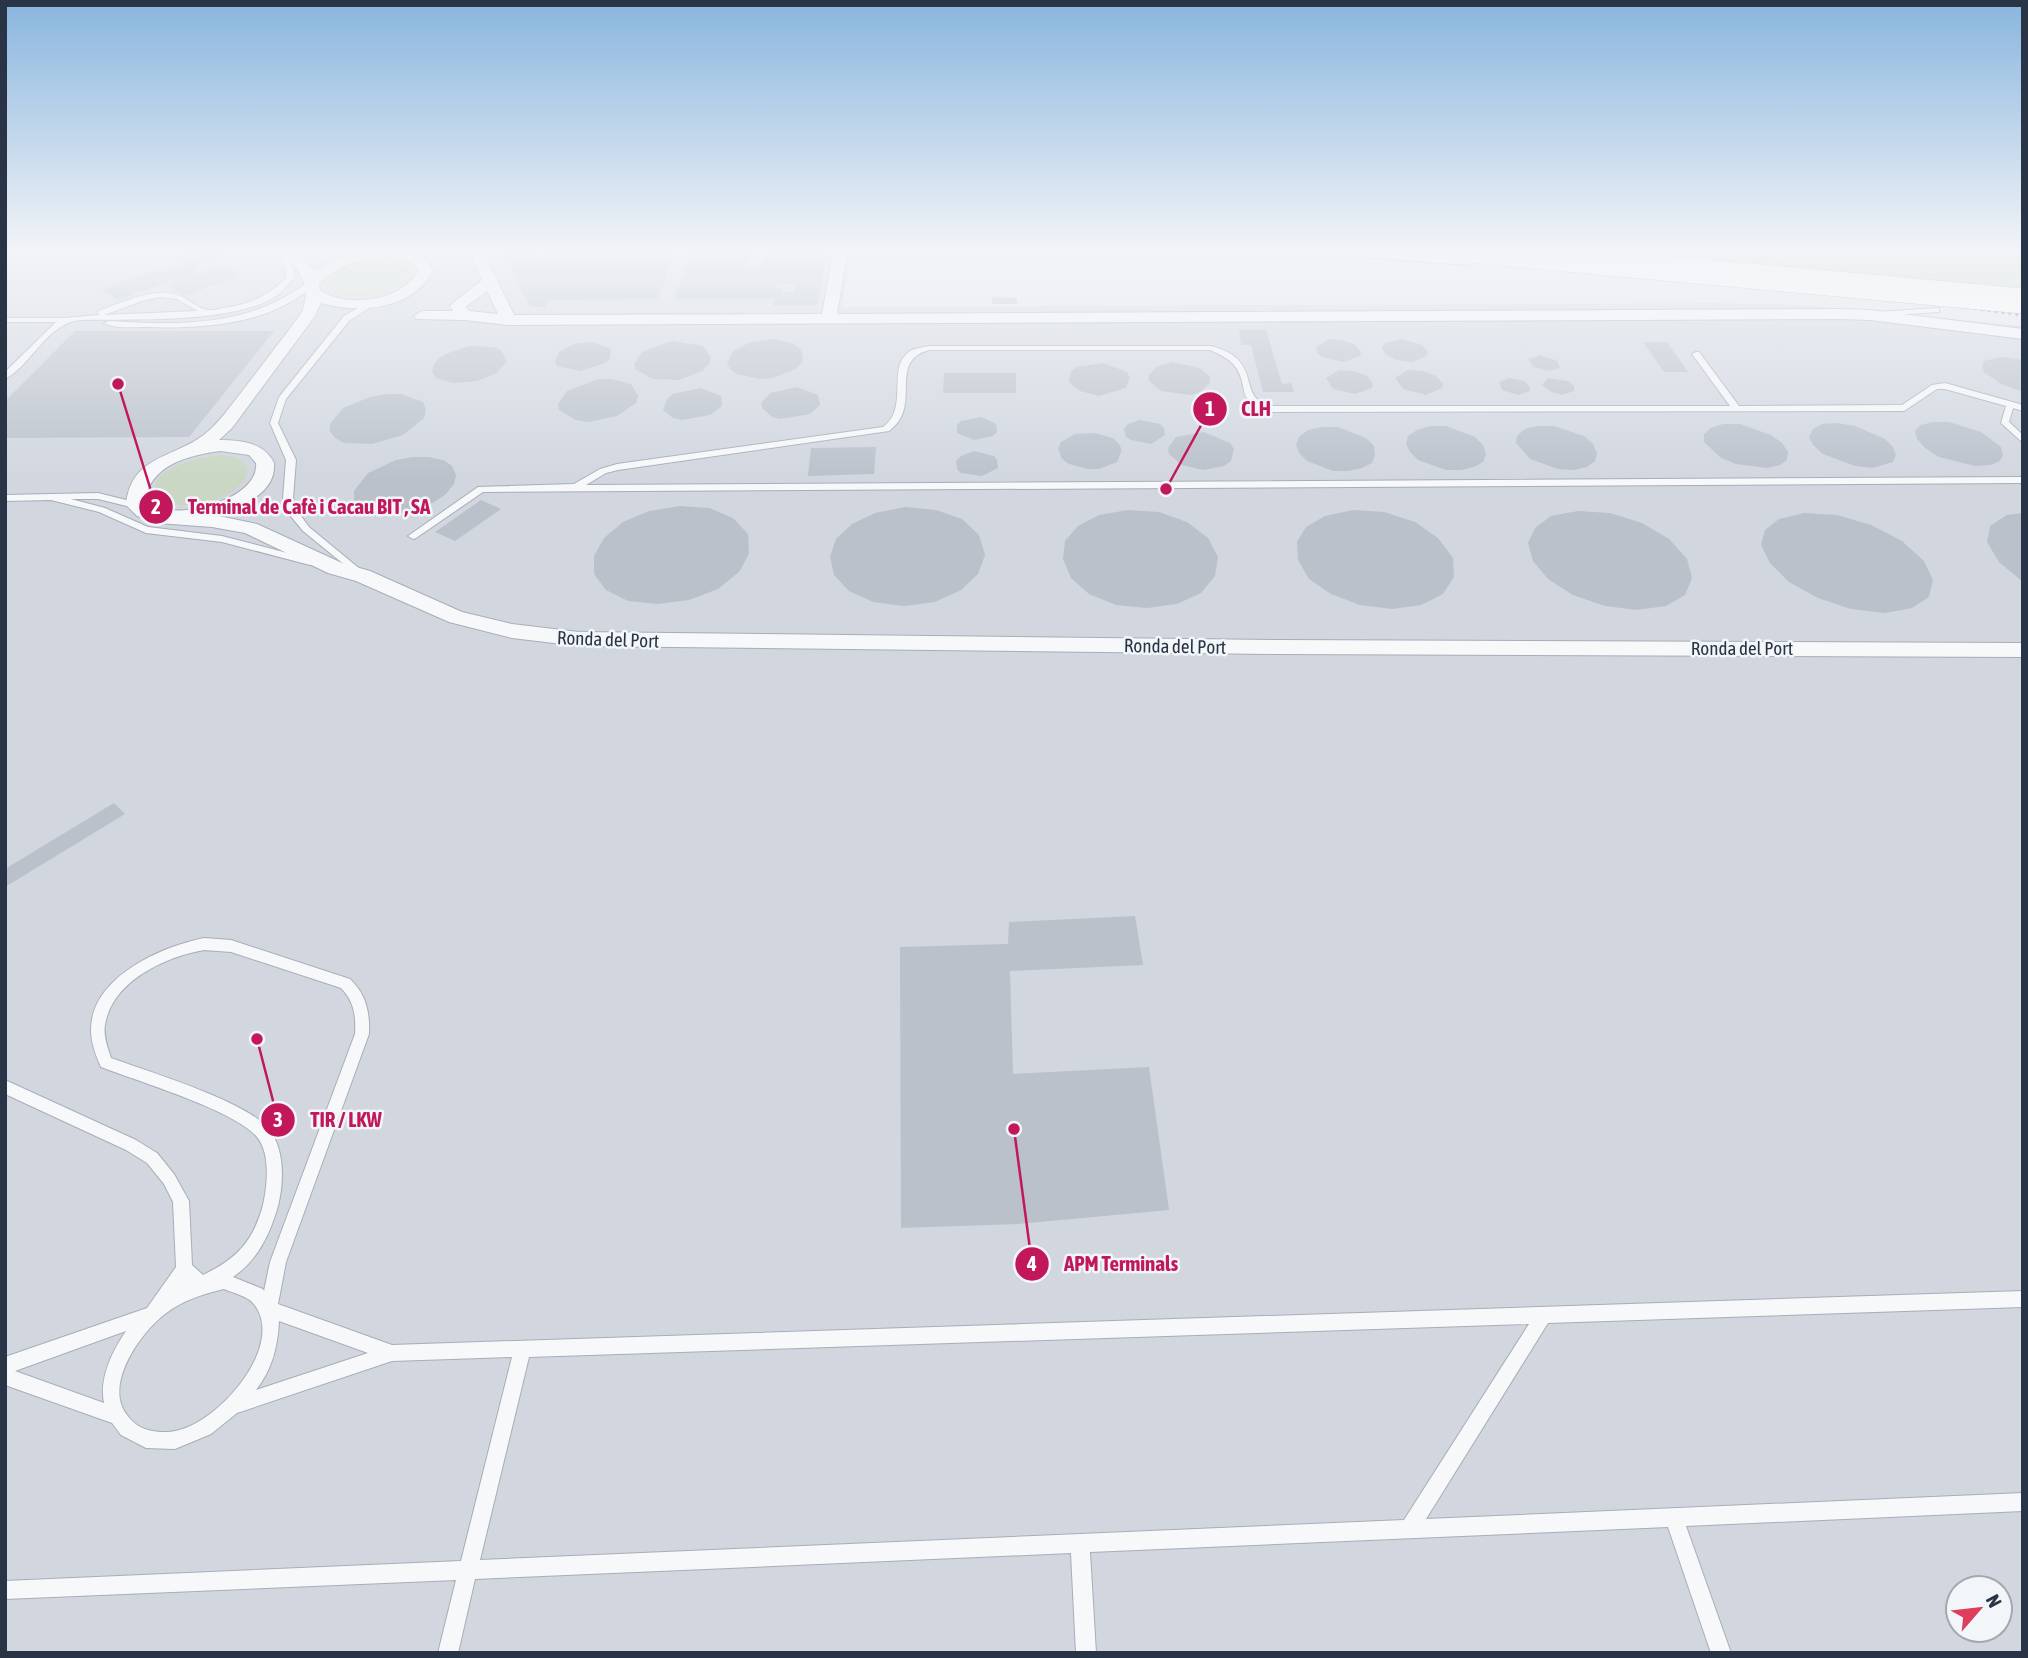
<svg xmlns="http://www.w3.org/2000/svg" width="2028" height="1658" viewBox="0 0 2028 1658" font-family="'Asap Condensed',sans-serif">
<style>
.built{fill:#d1d6df;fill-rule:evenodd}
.green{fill:#c9d7c3}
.building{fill:#bac1cb;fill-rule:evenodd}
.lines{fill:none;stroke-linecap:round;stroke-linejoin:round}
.service-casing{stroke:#a7aeb8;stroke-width:2}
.minor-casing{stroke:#a7aeb8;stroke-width:2}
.trunk-casing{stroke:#8995a5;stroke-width:2}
.service{fill:#f7f8fa;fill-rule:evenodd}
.minor{fill:#f7f8fa;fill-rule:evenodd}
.trunk{fill:#fff;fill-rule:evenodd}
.rail{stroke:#7b8798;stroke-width:3.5;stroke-dasharray:2.5 4.5;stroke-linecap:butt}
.trunk-bridge-casing{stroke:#8995a5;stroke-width:26;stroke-linecap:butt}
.trunk-bridge{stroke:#fff;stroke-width:25}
.labels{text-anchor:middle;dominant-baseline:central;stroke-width:5;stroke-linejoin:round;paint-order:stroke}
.street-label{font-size:19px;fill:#293547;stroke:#f3f6f9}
.leader{fill:none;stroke:#c2185b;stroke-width:2.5}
.callout-dot{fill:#c2185b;stroke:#f3f6f9;stroke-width:2.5}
.mark-label{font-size:21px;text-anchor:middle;font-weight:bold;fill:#fff}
.callout-label{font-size:21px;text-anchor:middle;font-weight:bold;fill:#c2185b;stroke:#f3f6f9;stroke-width:5;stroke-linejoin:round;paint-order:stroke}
</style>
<rect width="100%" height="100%" fill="#e3e7ed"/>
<path class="built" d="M5,249H852L842,307L1719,303L1802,305L2023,326V1653H5ZM1958,1588H2000V1630H1958Z"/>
<g class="green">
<polygon points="1593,249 2023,249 2023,295 1675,262"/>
<path d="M385,260L396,261L408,268L409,274C398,292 339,309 329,284C336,264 366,261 385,260Z"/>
<path d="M222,455C234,456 241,457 248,468C243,502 182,514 157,498C143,468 203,456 222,455Z"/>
</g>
<g class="building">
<polygon points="197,249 238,249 191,268 200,273 221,264 240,275 186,296 167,286 175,283 171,281 118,300 102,290 155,270 160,272 184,263 173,258"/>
<polygon points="501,249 518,249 519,252 543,249 537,262 540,262 548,249 677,249 658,299 549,300 546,307 530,307"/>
<path d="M693,249H752L747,265H764L765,249H828L817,305L773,306L774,299H674ZM778,284H796L794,292H782V288L777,289Z"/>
<polygon points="992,297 1017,298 1017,304 992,304"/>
<polygon points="1239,330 1266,330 1282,384 1291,383 1294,392 1263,392 1251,345 1241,345"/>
<polygon points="75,331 274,331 189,437 5,438 5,401"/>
<polygon points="775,339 794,344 800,349 803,355 802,362 796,369 773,378 760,379 737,374 730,369 727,363 733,351 751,342"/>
<polygon points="1329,339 1343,340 1355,345 1361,352 1360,356 1344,362 1322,357 1318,354 1316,347"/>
<polygon points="1402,339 1422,345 1428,352 1427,356 1412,362 1396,360 1385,354 1382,347 1385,343"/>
<polygon points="672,341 703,346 711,357 709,364 702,371 679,380 653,379 636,370 634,365 642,352"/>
<polygon points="592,342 611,349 610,358 606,363 580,371 557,366 555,362 559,352 574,344"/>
<polygon points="1643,342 1667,342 1688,372 1664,372"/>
<polygon points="469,346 493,347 501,350 507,361 497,373 477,381 453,383 436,378 432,372 433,366 437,360 446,354"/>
<polygon points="1540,355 1557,361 1560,368 1549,371 1533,367 1529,359"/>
<polygon points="2001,357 2023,360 2023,392 2001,384 1984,372 1982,366 1984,361"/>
<polygon points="1172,362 1200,368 1210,377 1210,383 1200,392 1191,395 1161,391 1149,381 1148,376 1156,367"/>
<polygon points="1103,363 1127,372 1130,378 1126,388 1099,396 1080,391 1069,382 1071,371 1077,367"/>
<polygon points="1339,370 1354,371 1367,376 1373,384 1372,388 1355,394 1333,389 1326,378"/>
<polygon points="1408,370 1423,371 1436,376 1443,384 1442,388 1426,395 1403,389 1395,378"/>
<polygon points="944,373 1016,373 1016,393 943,393"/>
<polygon points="1509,378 1524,381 1529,386 1530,391 1518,395 1502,390 1499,382"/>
<polygon points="1548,378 1568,381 1574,386 1574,391 1562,395 1551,392 1542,385"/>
<polygon points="599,379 612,379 631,384 638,396 636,403 617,416 589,422 576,420 559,410 558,404 567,391"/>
<polygon points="797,387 818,395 820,405 810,414 781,419 772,417 762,408 761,403 770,393"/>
<polygon points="700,388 721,396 722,406 710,415 682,420 673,418 663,410 667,399 673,394"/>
<polygon points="386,394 401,394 423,402 426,410 424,418 403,435 372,444 344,443 335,438 330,432 330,424 343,408 370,397"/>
<polygon points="981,417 996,424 997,432 993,436 974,440 957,433 957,425 961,421"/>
<polygon points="1140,420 1160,424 1164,428 1165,435 1151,444 1131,440 1126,437 1124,429 1128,424"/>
<polygon points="1933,422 1949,422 1981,432 2001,447 2003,455 2000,461 1991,465 1975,466 1939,457 1925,448 1917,439 1915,431 1921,425"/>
<polygon points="1837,423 1855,426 1885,439 1893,447 1896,455 1893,462 1872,468 1855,466 1823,454 1813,445 1809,437 1813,429 1822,424"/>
<polygon points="1723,424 1740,424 1771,435 1782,443 1788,452 1787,460 1780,465 1767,468 1736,464 1721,458 1704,442 1704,434 1711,428"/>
<polygon points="1430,426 1446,426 1475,437 1483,445 1486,454 1483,462 1474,467 1461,470 1446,470 1418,460 1410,452 1406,444 1408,436 1417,430"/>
<polygon points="1538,426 1554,426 1584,436 1593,444 1597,453 1595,461 1587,467 1574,470 1558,469 1530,459 1516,443 1517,436 1525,429"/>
<polygon points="1322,427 1338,427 1366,438 1374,446 1375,455 1372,463 1362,468 1348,471 1333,471 1307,461 1299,453 1296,445 1299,437 1308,430"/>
<polygon points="1204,432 1230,443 1234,449 1231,461 1224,466 1203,470 1182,465 1169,454 1168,448 1176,437"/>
<polygon points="1095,433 1113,438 1119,444 1122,450 1117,462 1099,469 1088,469 1069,464 1062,459 1058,448 1061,442 1075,434"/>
<polygon points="876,447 874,474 808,476 811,448"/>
<polygon points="974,451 994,456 997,460 998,468 982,476 961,473 957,469 956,461 961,456"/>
<polygon points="413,457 429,457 443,460 452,466 456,475 454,484 446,494 433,503 399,514 383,514 359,507 354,499 354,491 368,473 396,460"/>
<polygon points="481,500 501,509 455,541 435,532"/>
<polygon points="680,506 709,508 733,518 748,534 749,554 739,572 718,589 689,600 658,604 628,601 606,590 594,574 594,556 604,538 623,522 649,511"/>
<polygon points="905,507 936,510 962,519 979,535 985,555 978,574 961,590 935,602 904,606 873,602 849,591 834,575 830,557 836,539 852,524 875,513"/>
<polygon points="1128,510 1159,512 1187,522 1208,538 1218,557 1215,576 1201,593 1177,604 1147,608 1116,605 1089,594 1071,578 1063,559 1065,541 1078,526 1099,515"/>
<polygon points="1353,510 1384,512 1415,522 1438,538 1453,558 1454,577 1443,594 1421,605 1392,609 1360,605 1331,594 1309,579 1298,560 1297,542 1306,527 1325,516"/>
<polygon points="1578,511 1610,513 1642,523 1669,539 1687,559 1692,578 1685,595 1666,606 1637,610 1605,606 1573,595 1548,579 1533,561 1528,543 1535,528 1551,516"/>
<polygon points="1804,513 1837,515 1871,525 1902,541 1924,561 1933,580 1929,597 1912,608 1885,613 1851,609 1818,598 1789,582 1770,563 1761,545 1765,530 1779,519"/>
<polygon points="2023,513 2023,582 1999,562 1987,542 1990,526 2007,515"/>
<polygon points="114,803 125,814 5,887 5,869"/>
<polygon points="1135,916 1143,965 1010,971 1013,1074 1149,1067 1169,1210 1018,1224 901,1228 900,947 1008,944 1009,922"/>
</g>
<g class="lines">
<defs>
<g id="service">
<path d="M275,249H282L294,269V278C289,283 284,290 279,294C239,324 132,319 82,320C47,322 33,364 5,379V372L56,322H5V318H65L99,315L98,311C120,304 143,291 167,293C186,294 192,306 207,310C212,311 219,309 223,308C249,305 269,295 286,278V269ZM160,297L177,299L198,311L104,315L142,301Z"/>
<path d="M309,281L316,283C272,325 204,329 147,327C134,327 115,329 104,323L108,321C180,325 249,328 309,281Z"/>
<polygon points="372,300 379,302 350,320 286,399 278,423 296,460 293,498 299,513 309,527 366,574 366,578 362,579 303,531 289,514 283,498 286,460 270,423 279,397 344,316"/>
<polygon points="1936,308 1939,308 1939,312 1877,316 1873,314 1877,312"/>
<path d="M929,346H1211C1222,349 1233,353 1240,362C1254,380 1244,398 1270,406H1730L1692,354L1696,352H1699L1739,406L1902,405L1932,385L1945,383L2023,405V411L2013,408L2009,422L2023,435V443L2001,423L2006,406L1945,389H1937L1904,411L1269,412C1233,401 1251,386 1234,365C1228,358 1219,354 1210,350H929C886,362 924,406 889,431L618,470L606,473L586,485L2023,477V483L483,492L416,538L413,539L408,536L478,487L574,484L600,469L617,464L883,427C911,407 884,365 912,350C917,348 924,347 929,346Z"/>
<polygon points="98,493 138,503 140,505 135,508 98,499 71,499 105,508 148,527 222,536 314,560 315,562 310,565 222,542 146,533 99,512 51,500 5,501 5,495"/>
<path d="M204,938L231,940L350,979C366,994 370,1012 369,1034L286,1262L278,1304L392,1345L2023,1291V1307L1548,1323L1426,1519L2023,1493V1511L1686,1526L1731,1653H1711L1668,1527L1090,1552L1096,1653H1076L1071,1553L475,1579L458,1653H438L456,1580L5,1599V1581L461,1561L512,1357L392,1361L237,1413L211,1434L175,1449L146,1448L121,1435L112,1423L5,1385V1357L147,1308L176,1267L173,1202L164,1184L147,1163L126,1150L5,1094V1080L136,1140L157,1153L174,1174L189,1201L192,1265L203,1275C236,1259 253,1242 263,1205C267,1186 271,1154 257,1137C234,1110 137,1081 101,1067C96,1056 91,1043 91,1030C91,977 161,947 204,938ZM204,950L231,952L341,988C354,1001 356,1015 355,1034L270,1262L264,1291L263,1289L233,1277C258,1260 270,1234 278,1206C284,1182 285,1148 268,1128C245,1101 147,1071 111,1058C108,1048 103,1036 105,1025C112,981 165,957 204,950ZM224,1289C233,1293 247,1296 253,1303C288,1344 218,1424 175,1431C168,1433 155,1432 148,1430C140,1428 132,1422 127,1415C103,1385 141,1332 165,1314C183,1300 203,1294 224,1289ZM279,1321L368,1353L256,1390C272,1370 278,1346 279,1321ZM1529,1324L1404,1520L480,1560L529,1357ZM126,1331C112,1351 99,1379 104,1403L15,1371Z"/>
</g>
<g id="minor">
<path d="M280,249H295L315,271C340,255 397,235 423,256C427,260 430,266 433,270C414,310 359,314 321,303L315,316L232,428L219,440C240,440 264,442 274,463C277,494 238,509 214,515L257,524L342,563L370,571L462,612L512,624L579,632L1280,640L2023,643V657L1280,654L579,646L512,638L449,622L356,581L328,573L245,533L212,527L158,523L137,516L126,505C131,455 173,459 205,434C220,422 231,405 243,390C263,364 283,338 302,312C313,280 297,271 280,249ZM388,256L412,262L419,270C403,301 347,309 320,290L319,284C338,265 362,258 388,256ZM221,451L249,455L256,463C260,501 170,523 145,503C148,465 189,455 221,451Z"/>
<path d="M468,249H482L514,315L822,314L834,249H848L837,314L1841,309L1870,310L2023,329V339L1870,320L1841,319L508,325L464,320L416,319L414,316L422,311H453L450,306L453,303L482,280ZM487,291L498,314L469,311L466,307Z"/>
</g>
<path id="trunk" d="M1340,249C1380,247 1436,243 1475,253L1478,258L1475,263L1467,265L1351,256L1343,254Z"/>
</defs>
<use href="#service" class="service-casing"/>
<use href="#minor" class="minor-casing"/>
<use href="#trunk" class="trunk-casing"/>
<use href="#service" class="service"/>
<use href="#minor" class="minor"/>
<use href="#trunk" class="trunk"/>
<polyline class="rail" points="1544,249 2023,315"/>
<defs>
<polyline id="trunk-bridge" points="1467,250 2023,301"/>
</defs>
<use href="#trunk-bridge" class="trunk-bridge-casing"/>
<use href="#trunk-bridge" class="trunk-bridge"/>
</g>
<linearGradient id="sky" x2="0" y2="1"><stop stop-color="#89b5de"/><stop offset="0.52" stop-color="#f2f4f7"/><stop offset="1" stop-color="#f2f4f7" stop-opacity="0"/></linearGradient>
<rect width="2028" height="481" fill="url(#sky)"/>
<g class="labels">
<g class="street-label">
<text transform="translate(608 639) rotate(2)">Ronda del Port</text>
<text transform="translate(1175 646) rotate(1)">Ronda del Port</text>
<text x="1742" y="648">Ronda del Port</text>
</g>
</g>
<path class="leader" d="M1166 489L1210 409M118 384L156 507M257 1039L278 1120M1014 1129L1032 1264"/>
<g class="callout-dot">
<circle cx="1166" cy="489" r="7"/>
<circle cx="118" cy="384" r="7"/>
<circle cx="257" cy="1039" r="7"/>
<circle cx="1014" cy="1129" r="7"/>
<circle cx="1210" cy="409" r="18"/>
<circle cx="156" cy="507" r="18"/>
<circle cx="278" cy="1120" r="18"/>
<circle cx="1032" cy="1264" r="18"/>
</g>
<g class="mark-label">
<text x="1210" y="416">1</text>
<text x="156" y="514">2</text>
<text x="278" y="1127">3</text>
<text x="1032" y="1271">4</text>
</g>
<g class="callout-label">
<text x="1256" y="416">CLH</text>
<text x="309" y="514">Terminal de Cafè i Cacau BIT , SA</text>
<text x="346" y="1127">TIR / LKW</text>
<text x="1121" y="1271">APM Terminals</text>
</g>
<rect width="2028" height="1658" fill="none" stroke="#293547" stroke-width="14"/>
<g transform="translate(1979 1609) rotate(62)"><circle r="33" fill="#f3f6f9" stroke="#a2a9b2" stroke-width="2"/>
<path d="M0-5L12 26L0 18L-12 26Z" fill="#dc3e5c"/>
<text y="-10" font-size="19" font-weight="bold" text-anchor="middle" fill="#293547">N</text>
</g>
</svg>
